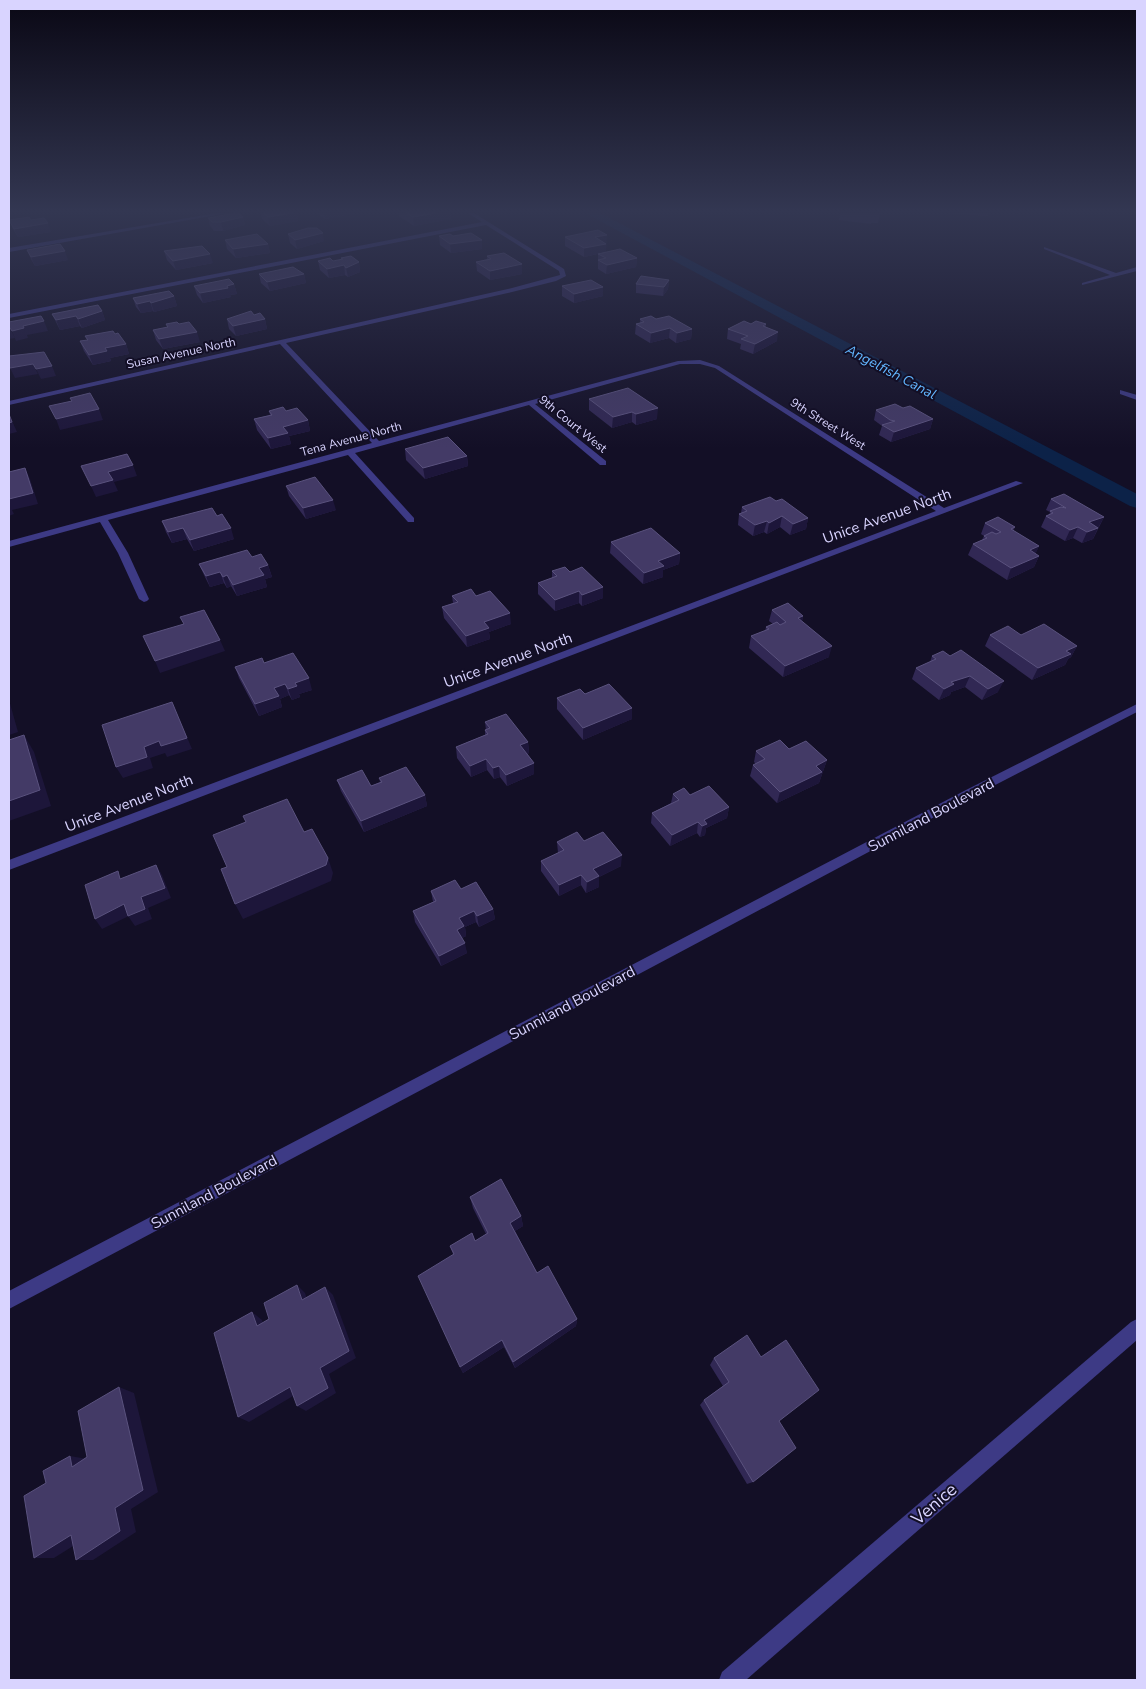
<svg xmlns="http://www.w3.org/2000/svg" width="1146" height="1689" viewBox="0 0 1146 1689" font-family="'Nunito Sans',sans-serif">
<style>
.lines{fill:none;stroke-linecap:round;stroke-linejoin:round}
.canal{fill:#0c2248;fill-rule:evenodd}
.minor{fill:#3d3a85;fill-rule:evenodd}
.wall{fill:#312854}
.shaded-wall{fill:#1d163a}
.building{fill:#433a66;stroke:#5a527e}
.labels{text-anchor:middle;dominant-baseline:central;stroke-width:4;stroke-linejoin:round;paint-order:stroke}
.far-street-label{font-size:12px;fill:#d9d4ff;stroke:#130f26}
.far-water-label{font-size:14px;font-style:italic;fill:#62b6ff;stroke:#130f26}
.street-label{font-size:15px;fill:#d9d4ff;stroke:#130f26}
.near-street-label{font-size:18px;fill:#d9d4ff;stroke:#130f26}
</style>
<rect width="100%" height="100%" fill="#130f26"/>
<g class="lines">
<polygon class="canal" points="585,213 600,213 1137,494 1137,508 1130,506"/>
<g class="minor">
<polygon points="217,213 228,213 9,252 9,248"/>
<polygon points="468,213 474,213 564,269 566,276 556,281 512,292 286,343 379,441 678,361 700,360 719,366 944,508 1016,481 1023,483 9,870 9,860 936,511 715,368 700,364 680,364 535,404 606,461 606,465 600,465 529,405 355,453 414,518 414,522 408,522 348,455 108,520 128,553 149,599 147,601 144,602 139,599 118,553 100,522 9,547 9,541 372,443 280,344 9,405 9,401 512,288 560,275 559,271 486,225 9,318 9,314 482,222"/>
<polygon points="1044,247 1116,273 1137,267 1137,271 1082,285 1082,283 1110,275 1044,249"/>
<polygon points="1120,390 1137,395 1137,400 1120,394"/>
<polygon points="1137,704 1137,712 972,797 9,1309 9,1291 964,791"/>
<polygon points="1137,1319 1137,1340 746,1680 719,1680 722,1672 1131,1322"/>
</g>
</g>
<g class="wall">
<polygon points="261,213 297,213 298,221 270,226 262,219"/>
<polygon points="317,213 352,213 352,214 325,219"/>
<polygon points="399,213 450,213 451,219 414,226 399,216"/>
<polygon points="840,213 880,213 878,223 871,223 871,224 839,220"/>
<polygon points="946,213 989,213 988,216"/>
<polygon points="243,217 245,225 223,231 214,231 210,226 208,218"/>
<polygon points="9,220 31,220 51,232 18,237 13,229"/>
<polygon points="288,234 324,241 297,249 290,243"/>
<polygon points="439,236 453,236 482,249 451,253 440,245"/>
<polygon points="565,237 607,244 606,244 606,252 637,258 636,267 606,274 598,269 598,254 584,257 565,246"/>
<polygon points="225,240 268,244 270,253 236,258 227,249"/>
<polygon points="27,250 68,260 35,266 31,259"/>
<polygon points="164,251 213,263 176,270 167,260"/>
<polygon points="487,256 522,274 490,280 477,271 476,262 487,259"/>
<polygon points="341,258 359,262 360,272 348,277 345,275 329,278 320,270 318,261 333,261 342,260"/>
<polygon points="259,274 304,274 306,283 270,291 261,283"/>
<polygon points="669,280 668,289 663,296 636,293 636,284"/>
<polygon points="234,284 237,294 230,295 231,297 203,303 197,295 194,286"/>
<polygon points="562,286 603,296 574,303 562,296"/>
<polygon points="174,296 177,306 154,312 153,311 141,313 136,307 133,298"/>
<polygon points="102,311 105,320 82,328 80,326 60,330 52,314"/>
<polygon points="254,315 265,319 267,329 236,336 229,329 227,319"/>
<polygon points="640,319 656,319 692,329 691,339 676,343 669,338 650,343 635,334 636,324 640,323"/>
<polygon points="166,324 179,324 200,342 163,349 156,340 153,330 167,327"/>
<polygon points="751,324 766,324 766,327 777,341 753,354 740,349 741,344 727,339 728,329"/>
<polygon points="115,334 126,344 129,354 110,358 111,361 93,365 84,351 80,341 87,340 85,336"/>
<polygon points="589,399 657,419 636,425 632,422 612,428 589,410"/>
<polygon points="903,408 933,419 930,429 891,442 879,435 882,426 874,420 876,410"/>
<polygon points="269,411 286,411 308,420 310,431 289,436 291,444 271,449 257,430 254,419 270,415"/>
<polygon points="405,449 467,456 468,466 425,479 406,460"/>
<polygon points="286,486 336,510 306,519 289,496"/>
<polygon points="1051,499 1104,517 1093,539 1082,543 1073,538 1065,541 1041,527 1046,516 1049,515 1050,512 1046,510"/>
<polygon points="776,501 808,518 806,529 790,535 780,527 767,534 764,532 753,536 738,525 739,514 741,513 742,507"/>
<polygon points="217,516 234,539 194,551 187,539 172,543 166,532 162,521"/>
<polygon points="985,523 1015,527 1013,531 1039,546 1035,554 1039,556 1034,567 1007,580 968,555 973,544 982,540 984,536 981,534"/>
<polygon points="611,542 680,553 679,564 663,570 663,577 643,584 610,553"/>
<polygon points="252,557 268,565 272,577 265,579 267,587 237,596 231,586 227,588 224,583 210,587 204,575 199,564"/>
<polygon points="552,571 570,572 603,587 603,598 582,606 579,603 555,611 538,594 538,583 552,578"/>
<polygon points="452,596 476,596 511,624 489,632 490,639 467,647 444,618 442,607 453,603"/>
<polygon points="772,610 803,616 802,621 829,657 783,677 749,648 751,636 765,631 766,627 773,624 769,621"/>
<polygon points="990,635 1021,635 1077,646 1071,657 1068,659 1065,665 1032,680 985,646"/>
<polygon points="943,651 998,692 982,700 965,687 951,692 950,695 939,700 912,679 916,668 930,662 932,656"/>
<polygon points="264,663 312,690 299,694 300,697 292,700 289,695 280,699 282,707 259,716 239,678 235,667"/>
<polygon points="585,694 632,708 632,719 583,740 557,709 557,698"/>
<polygon points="485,722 528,742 529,753 527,754 534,763 534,774 507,786 500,777 494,779 487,770 471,777 457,758 456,747 485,735 485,730 486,730"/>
<polygon points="789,749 827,760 819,783 777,803 750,776 753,765 756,764 754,762 756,751"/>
<polygon points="379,778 425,795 427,806 364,832 341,791 337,780 371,786 380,782"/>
<polygon points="673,794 690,795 729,807 727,818 706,828 705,835 700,837 697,833 670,846 651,823 652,813 671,803"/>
<polygon points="584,841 621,866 599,877 599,887 586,893 581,885 559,896 541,871 541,861 558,853 557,842"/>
<polygon points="461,889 493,909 495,919 479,927 476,922 465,927 466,936 462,938 467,953 441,966 415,922 413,911 433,902 431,891"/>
<polygon points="470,1197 521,1216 523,1226 515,1231 537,1273 577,1319 576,1326 515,1368 504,1347 463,1373 460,1367 453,1254 450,1246 475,1241 486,1234 473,1208"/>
<polygon points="761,1357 779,1421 753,1482 747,1484 700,1405 704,1400 723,1386 710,1365 714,1358"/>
</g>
<g class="shaded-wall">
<polygon points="293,213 297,213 298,221 270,226 268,217"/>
<polygon points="324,213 352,213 352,214 325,219"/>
<polygon points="436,213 450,213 451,219 414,226 413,217"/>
<polygon points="243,217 245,225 223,231 221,222"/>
<polygon points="48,223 51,232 18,237 14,229"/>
<polygon points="323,233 324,241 297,249 295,240"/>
<polygon points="607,235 606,252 584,257 584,248 595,237"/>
<polygon points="482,240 482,249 451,253 450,244"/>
<polygon points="268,244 270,253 236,258 233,249"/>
<polygon points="65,251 68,260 35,266 31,257"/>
<polygon points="210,254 213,263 176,270 173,261"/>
<polygon points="637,258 636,267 606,274 607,265"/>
<polygon points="359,262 360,272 348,277 346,268"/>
<polygon points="522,264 522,274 490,280 490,271"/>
<polygon points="344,265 345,275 329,278 327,269"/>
<polygon points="304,274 306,283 270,291 267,282"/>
<polygon points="669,280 668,289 663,296 664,287"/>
<polygon points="234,284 237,294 230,295 231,297 203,303 200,293"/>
<polygon points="603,287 603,296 574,303 574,294"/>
<polygon points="174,296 177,306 154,312 151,303"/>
<polygon points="150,301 153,311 141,313 137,304"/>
<polygon points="102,311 105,320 82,328 78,319"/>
<polygon points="76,316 80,326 60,330 56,320"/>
<polygon points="265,319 267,329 236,336 233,326"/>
<polygon points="44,321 48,331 27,335 28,338 16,341 12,331 23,326"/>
<polygon points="9,328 10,328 15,338 9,339"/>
<polygon points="670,328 669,338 650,343 651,333"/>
<polygon points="692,329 691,339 676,343 677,333"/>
<polygon points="197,332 200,342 163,349 159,339"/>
<polygon points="778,332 777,341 753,354 755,344"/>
<polygon points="126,344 129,354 110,358 111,361 93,365 89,355 105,348"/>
<polygon points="33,364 38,374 15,378 10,368"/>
<polygon points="52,366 56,376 41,379 36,369"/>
<polygon points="658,408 657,419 636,425 636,414"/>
<polygon points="99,409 103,420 60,430 56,419"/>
<polygon points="632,412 632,422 612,428 613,417"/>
<polygon points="9,414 17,432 9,434"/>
<polygon points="933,419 930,429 891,442 894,432"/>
<polygon points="308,420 310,431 289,436 291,444 271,449 268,438 283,427"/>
<polygon points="467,456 468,466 425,479 423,468"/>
<polygon points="133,465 137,476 114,482 118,491 96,497 91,486 108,472"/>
<polygon points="25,468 30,479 38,504 12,510 14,514 9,516 9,499"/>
<polygon points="333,500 336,510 306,519 303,508"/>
<polygon points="782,516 780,527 767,534 769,523"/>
<polygon points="1104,517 1098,528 1089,522"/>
<polygon points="808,518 806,529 790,535 793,524"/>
<polygon points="767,521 764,532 753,536 755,525"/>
<polygon points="1078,527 1073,538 1065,541 1070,530"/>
<polygon points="183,528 187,539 172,543 168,532"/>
<polygon points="231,528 234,539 194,551 190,540"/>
<polygon points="1098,528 1093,539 1082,543 1087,532"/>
<polygon points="1039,546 1034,557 1030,550"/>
<polygon points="680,553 679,564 663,570 663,577 643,584 644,573 658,561"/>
<polygon points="1039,556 1034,567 1007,580 1011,568"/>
<polygon points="268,565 272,577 265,579 267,587 237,596 233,585 259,568"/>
<polygon points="220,572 224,583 210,587 206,576"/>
<polygon points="227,575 231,586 227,588 223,577"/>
<polygon points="603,587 603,598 582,606 582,595"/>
<polygon points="579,591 579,603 555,611 555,600"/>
<polygon points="510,613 511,624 489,632 490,639 467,647 466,636 484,622"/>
<polygon points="803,616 801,627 798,618"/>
<polygon points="220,640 225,651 160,673 155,661"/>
<polygon points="832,646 829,657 783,677 785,666"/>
<polygon points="1077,646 1071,657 1068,659 1065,665 1032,680 1038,668 1066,651"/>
<polygon points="970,676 965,687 951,692 950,695 939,700 944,689 951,682"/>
<polygon points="309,678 312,690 299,694 300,697 292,700 288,689 295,683"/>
<polygon points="1004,681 998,692 982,700 988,689"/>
<polygon points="285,684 289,695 280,699 282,707 259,716 255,704 274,688"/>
<polygon points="9,700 18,732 9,735"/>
<polygon points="172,702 192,749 167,757 165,753 150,758 153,768 123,778 116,767 144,747"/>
<polygon points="632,708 632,719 583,740 583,728"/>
<polygon points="24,735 34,752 51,806 9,821 9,801"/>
<polygon points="528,742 529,753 521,757 520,745"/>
<polygon points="486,759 487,770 471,777 470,766"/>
<polygon points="827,760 819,783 777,803 780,792 816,766"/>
<polygon points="534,763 534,774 507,786 506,775"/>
<polygon points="499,766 500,777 494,779 493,768"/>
<polygon points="425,795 427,806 364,832 361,821"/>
<polygon points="729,807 727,818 706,828 705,835 700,837 704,820"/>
<polygon points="698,822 697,833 670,846 672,835"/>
<polygon points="622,855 621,866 599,877 599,887 586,893 587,882 593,869"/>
<polygon points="328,858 333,873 331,881 243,919 235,904"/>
<polygon points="156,865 162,875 171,898 148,908 152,919 135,926 128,916 141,897"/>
<polygon points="581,875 581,885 559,896 559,885"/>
<polygon points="124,904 131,915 102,929 95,919"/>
<polygon points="493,909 495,919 479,927 477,916"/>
<polygon points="474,911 476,922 465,927 466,936 459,940 457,930 459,918"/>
<polygon points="465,943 467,953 441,966 439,956"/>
<polygon points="521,1216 523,1226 512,1233 510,1223"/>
<polygon points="297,1285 305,1293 310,1308 302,1300"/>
<polygon points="325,1287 333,1295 356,1358 329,1374 336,1393 306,1411 297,1406 320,1368"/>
<polygon points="252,1312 262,1320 266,1334 257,1326"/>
<polygon points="577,1319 576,1326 515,1368 513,1362"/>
<polygon points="502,1340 504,1347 463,1373 460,1367"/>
<polygon points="119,1387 134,1393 158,1492 131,1509 136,1532 93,1560 76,1560 115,1508"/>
<polygon points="290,1387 300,1392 249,1422 238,1417"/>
<polygon points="70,1456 87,1459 72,1467"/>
<polygon points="71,1535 89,1536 54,1558 34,1558"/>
</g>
<g class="building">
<polygon points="236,213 238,213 243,217 221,222 212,222 208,218"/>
<polygon points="263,213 293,213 268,217"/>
<polygon points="406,213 436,213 413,217"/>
<polygon points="29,217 31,220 44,218 48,223 14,229 9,220"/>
<polygon points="308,228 317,228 323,233 295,240 288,234"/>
<polygon points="598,230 607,235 595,237 606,244 584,248 565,237"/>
<polygon points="471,233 482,240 450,244 439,236 450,234 453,236"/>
<polygon points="257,234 268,244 233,249 225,240"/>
<polygon points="60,244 65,251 31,257 27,250"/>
<polygon points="202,246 210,254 173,261 164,251"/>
<polygon points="620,249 637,258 607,265 598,260 606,258 598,254"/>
<polygon points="504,253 522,264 490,271 476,262 491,259 487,256"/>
<polygon points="351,256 359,262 346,268 344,265 327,269 318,261 330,258 333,261 343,259 341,258"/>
<polygon points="293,267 304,274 267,282 259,274"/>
<polygon points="641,276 669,280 664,287 636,284"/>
<polygon points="229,279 234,284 227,286 228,288 200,293 194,286"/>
<polygon points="591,280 603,287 574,294 562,286"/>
<polygon points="169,291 174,296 151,303 150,301 137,304 133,298"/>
<polygon points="98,305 102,311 78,319 76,316 56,320 52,314"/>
<polygon points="251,311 254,315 260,313 265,319 233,326 227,319"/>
<polygon points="41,316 44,321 23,326 24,328 12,331 10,328 9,328 9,322"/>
<polygon points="651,316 656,319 669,316 692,329 677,333 670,328 651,333 636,324 644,322 640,319"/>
<polygon points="744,321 751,324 756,321 766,324 763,326 778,332 755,344 741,339 748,336 728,329"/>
<polygon points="177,322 179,324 189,322 197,332 159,339 153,330 168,327 166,324"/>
<polygon points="113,331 115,334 118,333 126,344 105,348 107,351 89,355 80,341 88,340 85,336"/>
<polygon points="44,352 52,366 36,369 33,364 10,368 9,365 9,356"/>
<polygon points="628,388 658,408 636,414 632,412 613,417 589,399"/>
<polygon points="90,393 99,409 56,419 49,406 72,401 70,398"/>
<polygon points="895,404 903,408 910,406 933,419 894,432 882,425 895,421 890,420 876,410"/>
<polygon points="283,407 286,411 297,408 308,420 283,427 288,433 268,438 254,419 272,415 269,411"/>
<polygon points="9,414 12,422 9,423"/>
<polygon points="448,437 467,456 423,468 405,449"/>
<polygon points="127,454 133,465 108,472 113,480 91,486 81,466"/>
<polygon points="25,468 33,493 9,499 9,472"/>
<polygon points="315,477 333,500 303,508 286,486"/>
<polygon points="1064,494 1104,517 1089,522 1098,528 1087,532 1078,527 1070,530 1046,516 1053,513 1050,511 1061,507 1066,508 1051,499"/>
<polygon points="770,497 776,501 782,499 808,518 793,524 782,516 769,523 767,521 755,525 739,514 747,511 742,507"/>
<polygon points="212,508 217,516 222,514 231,528 190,540 183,528 168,532 162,521"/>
<polygon points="998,517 1015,527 1011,529 1039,546 1030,550 1039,556 1011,568 973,544 987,538 984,536 992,532 996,534 1001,532 985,523"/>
<polygon points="651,528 680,553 658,561 664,566 644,573 611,542"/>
<polygon points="247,550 252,557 261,554 268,565 259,568 264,575 233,585 227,575 223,577 220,572 206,576 199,564"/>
<polygon points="565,567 570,572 582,567 603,587 582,595 579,591 555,600 538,583 557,576 552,571"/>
<polygon points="471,589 476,596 490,591 510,613 484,622 489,628 466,636 442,607 458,602 452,596"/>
<polygon points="788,603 803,616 798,618 832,646 785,666 751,636 769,629 766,627 777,622 780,625 786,622 772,610"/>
<polygon points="204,610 220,640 155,661 143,636 184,624 180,617"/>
<polygon points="1044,624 1077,646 1066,651 1071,654 1038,668 990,635 1008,626 1021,635"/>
<polygon points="961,650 1004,681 988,689 970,676 951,682 954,684 944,689 916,668 936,659 932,656 943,651 950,656"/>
<polygon points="293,653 309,678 295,683 297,686 288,689 285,684 274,688 279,696 255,704 235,667 262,658 264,663"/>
<polygon points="609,684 632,708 583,728 557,698 580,689 585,694"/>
<polygon points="172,702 187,738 161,746 159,741 144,747 147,757 116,767 102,725"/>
<polygon points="506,714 528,742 520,745 534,763 506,775 499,766 493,768 486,759 470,766 456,747 488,734 485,730 490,728 485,722"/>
<polygon points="24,735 40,790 9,801 9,740"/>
<polygon points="780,740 789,749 806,741 827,760 816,766 822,772 780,792 753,765 765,759 756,751"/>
<polygon points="406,767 425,795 361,821 337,780 362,770 371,786 382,782 379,778"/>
<polygon points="709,786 729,807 704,820 707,824 702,826 698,822 672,835 652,813 679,800 673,794 684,788 690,795"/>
<polygon points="287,799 304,832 312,829 328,858 326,865 235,904 221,869 227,867 213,835 246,822 243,816"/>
<polygon points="577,832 584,841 603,832 622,855 593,869 599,876 587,882 581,875 559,885 541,861 564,850 557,842"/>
<polygon points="156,865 165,888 141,897 145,909 128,916 124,904 95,919 85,885 118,871 120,879"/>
<polygon points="455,880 461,889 476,882 493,909 477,916 474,911 459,918 464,926 457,930 465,943 439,956 413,911 436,901 431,891"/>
<polygon points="501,1179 521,1216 510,1223 537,1273 548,1266 577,1319 513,1362 502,1340 460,1367 418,1276 454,1254 450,1246 472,1233 475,1241 488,1233 470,1197"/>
<polygon points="297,1285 302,1300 325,1287 349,1351 320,1368 328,1388 297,1406 290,1387 238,1417 214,1333 252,1312 257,1326 269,1319 264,1303"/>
<polygon points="747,1335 761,1357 786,1340 819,1390 779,1421 796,1448 753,1482 704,1400 729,1382 714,1358"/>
<polygon points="119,1387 143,1490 115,1508 120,1531 76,1560 71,1535 34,1558 24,1496 46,1483 43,1471 70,1456 72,1467 87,1457 78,1411"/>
</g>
<linearGradient id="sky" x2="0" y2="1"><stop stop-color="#0a0815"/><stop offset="0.47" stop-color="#333752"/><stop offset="1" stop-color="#333752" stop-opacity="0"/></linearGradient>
<rect width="1146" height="449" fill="url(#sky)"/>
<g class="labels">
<g class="far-street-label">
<text transform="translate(181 353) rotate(-12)">Susan Avenue North</text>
<text transform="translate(573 424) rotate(39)">9th Court West</text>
<text transform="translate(828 424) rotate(32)">9th Street West</text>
<text transform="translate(351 439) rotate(-15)">Tena Avenue North</text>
</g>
<g class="far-water-label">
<text transform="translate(891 372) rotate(28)">Angelfish Canal</text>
</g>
<g class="street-label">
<text transform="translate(887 516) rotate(-20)">Unice Avenue North</text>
<text transform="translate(508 660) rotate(-20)">Unice Avenue North</text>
<text transform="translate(129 803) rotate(-21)">Unice Avenue North</text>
<text transform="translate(931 815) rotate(-28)">Sunniland Boulevard</text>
<text transform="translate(572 1003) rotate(-28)">Sunniland Boulevard</text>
<text transform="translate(214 1192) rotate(-28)">Sunniland Boulevard</text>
</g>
<g class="near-street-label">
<text transform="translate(934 1504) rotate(-41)">Venice</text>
</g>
</g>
<rect width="1146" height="1689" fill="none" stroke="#d9d4ff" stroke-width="20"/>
</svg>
